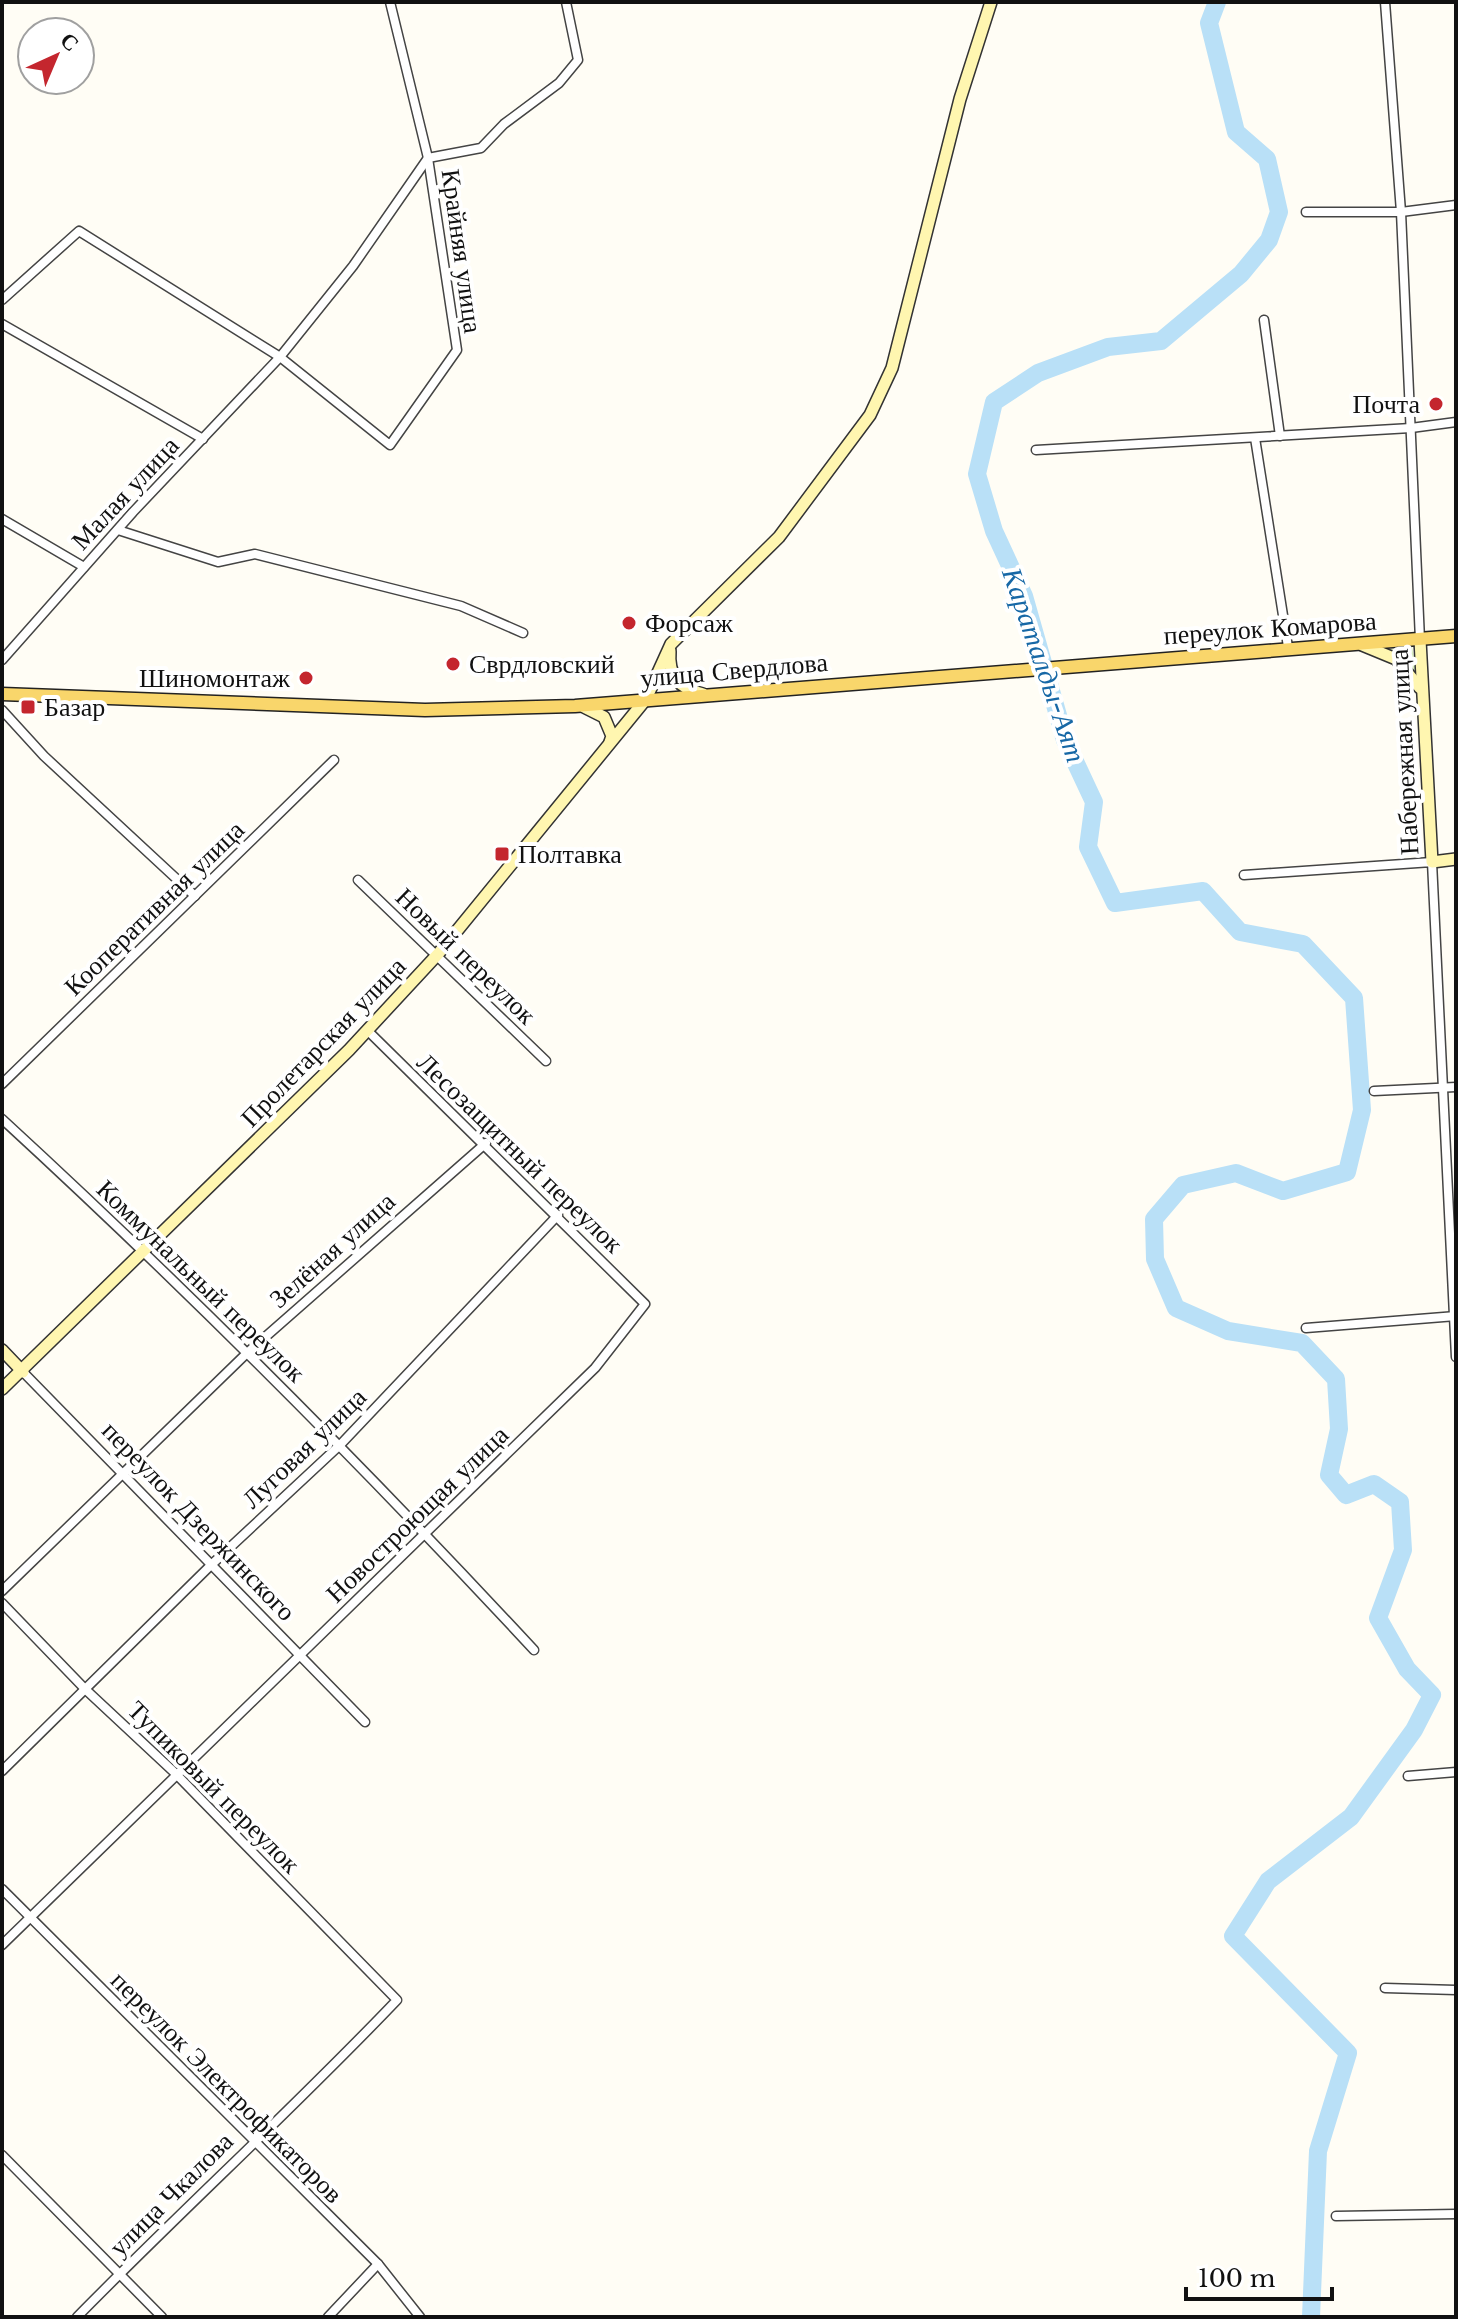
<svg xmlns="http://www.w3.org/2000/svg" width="1458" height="2319" viewBox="0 0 1458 2319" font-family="'Libre Baskerville',serif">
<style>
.green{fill:#d5ebbd}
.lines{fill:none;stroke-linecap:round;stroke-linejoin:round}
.river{stroke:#b9e0f7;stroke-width:18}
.street-casing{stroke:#444;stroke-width:11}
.secondary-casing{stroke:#333;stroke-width:14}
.primary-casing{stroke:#222;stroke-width:15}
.street{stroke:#fff;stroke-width:8}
.secondary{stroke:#fff6b0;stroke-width:11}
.primary{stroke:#f9d66b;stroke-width:12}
.poi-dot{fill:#c4262e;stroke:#fff;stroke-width:3}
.labels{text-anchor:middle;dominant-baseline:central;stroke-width:8;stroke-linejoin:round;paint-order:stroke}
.street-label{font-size:26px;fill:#111;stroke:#fff}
.poi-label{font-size:26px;fill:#111;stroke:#fff;text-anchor:start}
.water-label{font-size:28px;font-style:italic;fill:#1768a6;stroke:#fff}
</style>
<rect width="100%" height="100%" fill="#fffdf5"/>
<polygon class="green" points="1412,647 1417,673 1390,649"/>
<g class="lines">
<polyline class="river" points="1217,2 1209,23 1236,132 1267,159 1279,212 1269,240 1241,274 1161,341 1108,347 1038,373 994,402 977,474 994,531 1024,596 1065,740 1094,802 1088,847 1115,903 1203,891 1240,932 1303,944 1354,998 1362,1110 1347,1172 1283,1191 1236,1173 1183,1185 1154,1219 1155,1259 1176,1308 1228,1331 1302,1343 1336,1379 1339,1429 1329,1475 1346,1495 1374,1484 1400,1502 1403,1550 1378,1618 1407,1669 1432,1695 1414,1730 1351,1817 1268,1881 1233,1936 1348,2053 1318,2151 1311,2317"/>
<defs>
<g id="street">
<polyline points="1385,2 1401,212 1420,640"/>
<polyline points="428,158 481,148 504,124 559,83 578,60 566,2"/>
<polyline points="1306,212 1401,212 1456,205"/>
<polyline points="2,300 79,231 280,357 390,445 457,350 428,158 390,2"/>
<polyline points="1264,320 1280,436"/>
<polyline points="2,324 203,439"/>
<polyline points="1255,438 1288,647"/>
<polyline points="1036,450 1411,428 1456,422"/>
<polyline points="2,519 84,567"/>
<polyline points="118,530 218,562 255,554 461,606 523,633"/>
<polyline points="2,660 133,512 280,357 353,266 428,158"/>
<polyline points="2,710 44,756 195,896"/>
<polyline points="1244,875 1432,862 1456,1357"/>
<polyline points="358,880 546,1061"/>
<polyline points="2,1084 334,760"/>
<polyline points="1374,1091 1456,1087"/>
<path d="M2,1119C187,1289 363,1466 534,1650"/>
<polyline points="1306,1328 1456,1316"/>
<polyline points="23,1372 365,1722"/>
<polyline points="2,1591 247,1353 486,1143"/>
<path d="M2,1603L85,1689L175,1773L397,2000C293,2109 182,2210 77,2317"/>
<polyline points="2,1771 210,1566 341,1444 558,1215"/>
<polyline points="1408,1776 1456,1772"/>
<polyline points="2,1889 378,2264 420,2317"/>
<polyline points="2,1945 595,1368 645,1304 367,1030"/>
<polyline points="1385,1988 1456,1990"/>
<polyline points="2,2155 162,2317"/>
<polyline points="1336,2216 1456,2214"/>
<polyline points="328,2317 378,2264"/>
</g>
<g id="secondary">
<polyline points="1420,640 1432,862 1456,859"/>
<polyline points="1362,645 1396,659 1420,688"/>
<path d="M670,651C668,676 679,689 703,694"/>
<polyline points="584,707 604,717 612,736 610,742"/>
<polyline points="2,1350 23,1372"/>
<polyline points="2,1389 349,1050 438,954 646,699 671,644 779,537 870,415 892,368 960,99 991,2"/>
</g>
<polyline id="primary" points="2,694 425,710 575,706 1456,636"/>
</defs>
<use href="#street" class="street-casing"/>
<use href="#secondary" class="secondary-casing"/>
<use href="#primary" class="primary-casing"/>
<use href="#street" class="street"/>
<use href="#secondary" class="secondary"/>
<use href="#primary" class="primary"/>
</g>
<g class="poi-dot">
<circle cx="1436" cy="404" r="8"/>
<circle cx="629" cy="623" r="8"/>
<circle cx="453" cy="664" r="8"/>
<circle cx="306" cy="678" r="8"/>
<rect x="20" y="699" width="16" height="16" rx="4"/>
<rect x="494" y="846" width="16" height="16" rx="4"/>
</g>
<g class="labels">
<g class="street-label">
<text transform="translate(462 251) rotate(82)">Крайняя улица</text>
<text transform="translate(125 493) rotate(-47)">Малая улица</text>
<text transform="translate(1270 628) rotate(-4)">переулок Комарова</text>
<text transform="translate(734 670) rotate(-5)">улица Свердлова</text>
<text transform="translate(1404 752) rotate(-93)">Набережная улица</text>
<text transform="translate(154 908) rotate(-44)">Кооперативная улица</text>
<text transform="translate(466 956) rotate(44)">Новый переулок</text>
<text transform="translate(323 1042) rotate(-46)">Пролетарская улица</text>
<text transform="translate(520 1153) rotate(44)">Лесозащитный переулок</text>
<text transform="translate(332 1250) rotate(-42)">Зелёная улица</text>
<text transform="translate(201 1281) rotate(44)">Коммунальный переулок</text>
<text transform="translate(304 1448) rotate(-44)">Луговая улица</text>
<text transform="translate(417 1514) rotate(-44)">Новостроющая улица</text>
<text transform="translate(199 1521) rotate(46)">переулок Дзержинского</text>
<text transform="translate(214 1787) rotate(45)">Тупиковый переулок</text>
<text transform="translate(227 2087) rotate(45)">переулок Электрофикаторов</text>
<text transform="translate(171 2194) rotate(-45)">улица Чкалова</text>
</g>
<g class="poi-label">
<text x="1420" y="404" text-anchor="end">Почта</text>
<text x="645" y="623">Форсаж</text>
<text x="469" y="664">Сврдловский</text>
<text x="290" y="678" text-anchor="end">Шиномонтаж</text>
<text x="44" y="707">Базар</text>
<text x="518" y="854">Полтавка</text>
</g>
<g class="water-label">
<text transform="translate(1044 665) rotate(71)">Караталды-Аят</text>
</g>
</g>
<rect width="1458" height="2319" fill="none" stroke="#111111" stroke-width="8"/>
<g transform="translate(56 56) rotate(44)"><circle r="38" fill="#ffffff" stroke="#a0a0a0" stroke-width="2"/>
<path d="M0-6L14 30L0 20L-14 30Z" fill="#c4262e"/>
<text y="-12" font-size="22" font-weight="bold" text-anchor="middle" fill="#111111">С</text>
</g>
<path d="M1186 2287v12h146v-12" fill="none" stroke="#111111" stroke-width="4"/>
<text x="1198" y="2287" font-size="24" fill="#111111" stroke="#ffffff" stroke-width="6" paint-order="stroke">100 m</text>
</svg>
